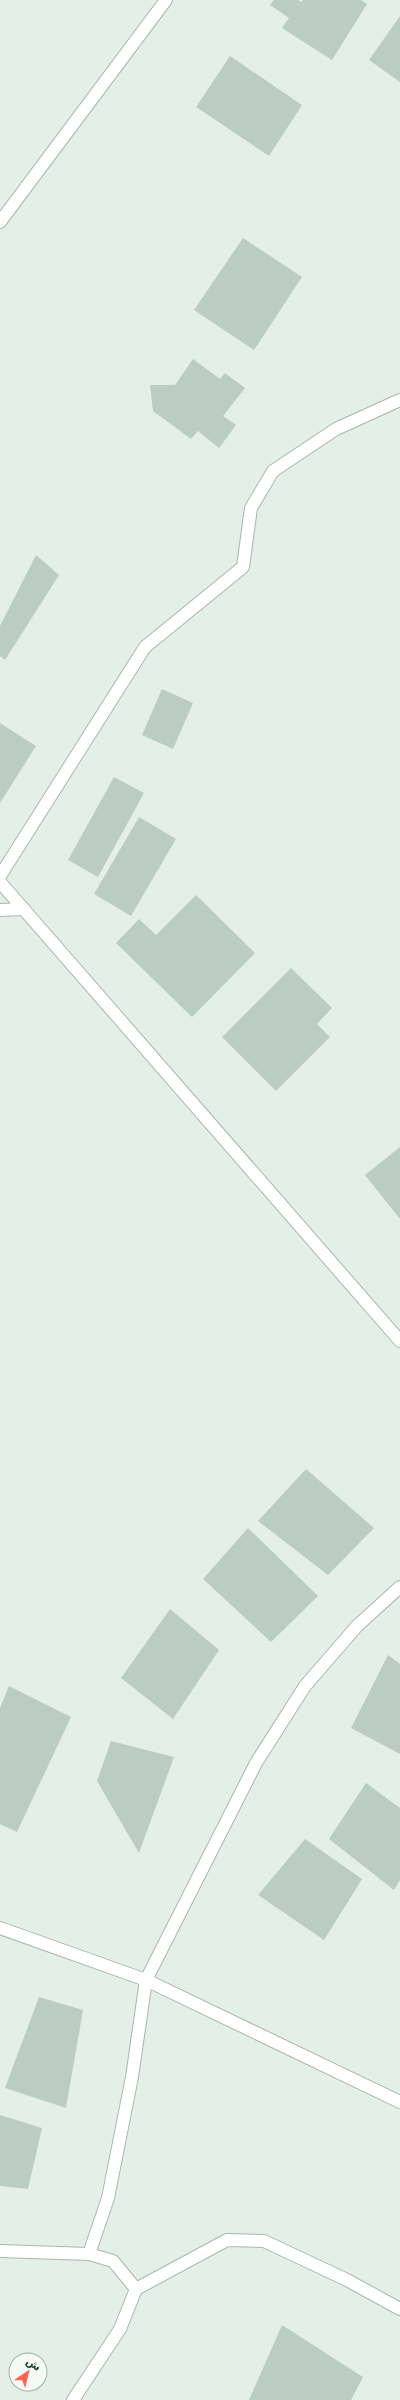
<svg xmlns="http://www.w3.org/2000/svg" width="400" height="2400" viewBox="0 0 400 2400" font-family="'DejaVu Sans',Vazirmatn,sans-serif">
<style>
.building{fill:#bbcdc3}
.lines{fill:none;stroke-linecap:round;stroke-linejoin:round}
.minor-casing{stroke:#a6b8ae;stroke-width:14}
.minor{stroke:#fff;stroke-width:12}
</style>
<rect width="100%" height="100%" fill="#e4efe8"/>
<g class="building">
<polygon points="274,0 298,0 301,2 303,0 361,0 367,4 332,60 282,28 289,18 270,5"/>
<polygon points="400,16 400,82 369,60"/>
<polygon points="230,56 302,105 269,156 196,107"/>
<polygon points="243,238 302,277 254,350 194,310"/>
<polygon points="193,359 220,379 225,373 245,388 223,416 236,425 219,448 198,431 191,439 153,411 150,385 175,385"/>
<polygon points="36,555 59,575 5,660 0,656 0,626"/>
<polygon points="162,689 193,703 173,749 142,735"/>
<polygon points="0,723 36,746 0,803"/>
<polygon points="114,777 144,793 98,877 68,860"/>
<polygon points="139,817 176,839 131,916 94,894"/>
<polygon points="196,895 255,953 192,1017 116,943 139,919 156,935"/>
<polygon points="291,968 332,1008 317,1024 330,1037 276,1091 222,1037"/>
<polygon points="400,1147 400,1219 365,1175"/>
<polygon points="306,1469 374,1528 328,1575 258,1521"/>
<polygon points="248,1528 318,1596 271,1642 203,1579"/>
<polygon points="170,1609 219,1650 173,1719 121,1678"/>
<polygon points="388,1655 400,1664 400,1754 351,1728"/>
<polygon points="9,1686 71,1717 17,1832 0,1824 0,1708"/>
<polygon points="111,1741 174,1757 139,1853 97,1781"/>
<polygon points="366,1783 400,1808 400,1880 394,1890 329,1839"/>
<polygon points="305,1839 362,1879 324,1940 258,1895"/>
<polygon points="39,1997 83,2010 66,2108 5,2088"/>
<polygon points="0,2115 42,2128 28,2189 0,2186"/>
<polygon points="282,2325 363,2377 351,2400 249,2400"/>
</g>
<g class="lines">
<defs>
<g id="minor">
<polyline points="0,222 166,0"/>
<polyline points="0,876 145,647 243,567 251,508 273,471 336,429 400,400"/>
<polyline points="0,882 400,1341"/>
<polyline points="0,910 24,909"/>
<polyline points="0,1928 146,1980 400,2102"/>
<polyline points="0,2251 89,2254 113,2261 136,2289 120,2329 73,2400"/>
<polyline points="89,2254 108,2198 132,2077 146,1980 256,1763 305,1686 357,1626 400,1587"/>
<polyline points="136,2289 227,2240 264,2241 347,2280 400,2309"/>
</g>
</defs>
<use href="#minor" class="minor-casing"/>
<use href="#minor" class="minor"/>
</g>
<g transform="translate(28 2372) rotate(35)"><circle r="19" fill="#f5faf7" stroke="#a0b0a9"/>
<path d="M0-3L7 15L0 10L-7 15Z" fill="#fe6252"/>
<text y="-6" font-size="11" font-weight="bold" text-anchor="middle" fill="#214234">ش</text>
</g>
</svg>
